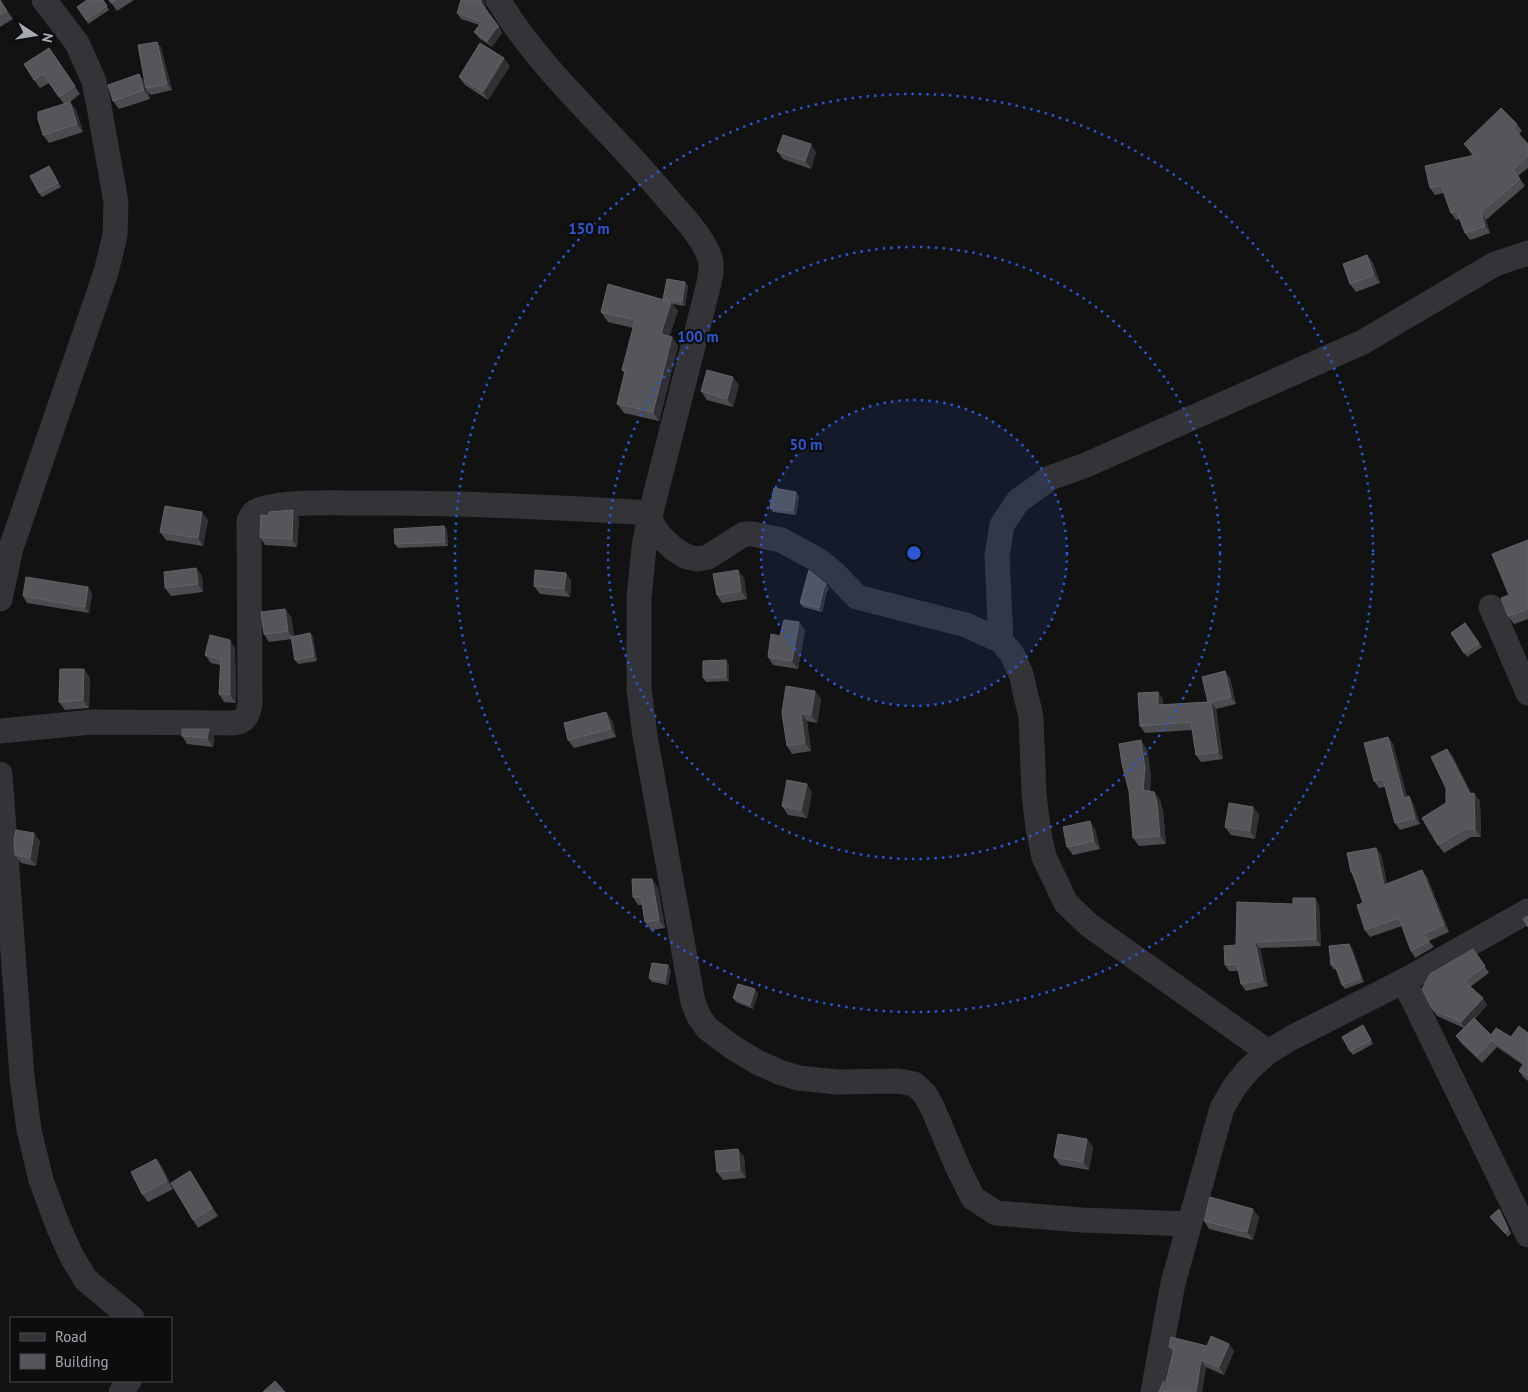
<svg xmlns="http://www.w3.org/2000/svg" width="1528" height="1392" viewBox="0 0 1528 1392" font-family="'PT Sans',sans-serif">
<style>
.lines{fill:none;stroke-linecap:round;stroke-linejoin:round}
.minor{stroke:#343438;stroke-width:25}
.wall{fill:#4b4c4f}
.shaded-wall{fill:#303133}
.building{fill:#54565a;stroke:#616368}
.ring{fill:none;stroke:#2b57d4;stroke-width:2.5;stroke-dasharray:2.5 5}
.centre{fill:#2b57d4;stroke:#0d0d0e;stroke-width:2.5}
.ring-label{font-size:15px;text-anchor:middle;font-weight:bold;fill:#2b57d4;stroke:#0d0d0e;stroke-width:4.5;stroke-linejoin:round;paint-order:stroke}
</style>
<rect width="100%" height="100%" fill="#121213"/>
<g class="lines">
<g class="minor">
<path d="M498,0C543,74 611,130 666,197C681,215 702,235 710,258C714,272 707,289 704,303L649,520L644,547L639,598V689L645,736L693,1002L699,1017L707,1028L732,1047L757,1062L779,1072L798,1078L837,1082L899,1081L914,1084L925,1094L933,1109L958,1168L973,1198L996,1213L1082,1220L1189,1224"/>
<polyline points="649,520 661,537 674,549 687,557 698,559 708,557 744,534 753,534 781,540 818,560 835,574 857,597 966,625 1001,641 1012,654 1021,674 1031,717 1034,794 1038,828 1044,857 1066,903 1089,925 1268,1052"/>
<polyline points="0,599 11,548 106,272 115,235 116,202 99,106 94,81 77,43 44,0"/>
<polyline points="1491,607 1528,693"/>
<polyline points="1001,641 997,556 1002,525 1018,501 1050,478 1086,465 1363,342 1495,264 1528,253"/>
<path d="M0,731L92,722L232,723C245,722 248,716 250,704L249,521C252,514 254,511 262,509C287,501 334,503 361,503C457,502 554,507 651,513"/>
<polyline points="0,774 22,1077 29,1130 41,1180 58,1226 72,1257 86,1280 132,1318"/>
<polyline points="1404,981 1528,1235"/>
<polyline points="121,1392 129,1381"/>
<polyline points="1153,1392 1173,1283 1222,1108 1235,1086 1249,1069 1268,1052 1293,1037 1404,981 1528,911"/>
</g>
</g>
<g class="wall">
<polygon points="0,0 13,19 0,27"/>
<polygon points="103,0 109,10 88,24 86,20"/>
<polygon points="109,0 134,0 117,11"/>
<polygon points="484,1 486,9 503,34 502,33 492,47 479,38 474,32 479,25 461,19 457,13"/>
<polygon points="157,42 161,48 172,90 151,95 148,91 150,99 119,109 113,101 139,74 145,82"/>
<polygon points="49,48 80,94 70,102 76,110 83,132 49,143 43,135 64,104 49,83 40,88 34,80"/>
<polygon points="510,66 488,100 465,85 459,77"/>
<polygon points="1517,124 1522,131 1519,134 1528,144 1528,168 1518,176 1525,186 1486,220 1490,233 1470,240 1465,233 1459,219 1456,220 1451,213 1444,193 1435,195 1430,188 1473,156 1464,144"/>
<polygon points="777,151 816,152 811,169 783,159"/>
<polygon points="52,170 61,187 42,197 39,193"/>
<polygon points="1367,255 1373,263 1380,283 1356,292 1350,284"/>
<polygon points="685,282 688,286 685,306 672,304 678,311 669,336 672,337 678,346 659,421 624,413 617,404 625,374 622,370 633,328 608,322 601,312 664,300 663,299"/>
<polygon points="739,385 733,407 707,400 701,391"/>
<polygon points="799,496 796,515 773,512 770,508"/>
<polygon points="293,510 299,518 297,547 265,545 260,537 269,516"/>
<polygon points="208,520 203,546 166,540 160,532"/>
<polygon points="444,526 447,530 448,546 398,548 395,544"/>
<polygon points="1528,540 1528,619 1514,624 1508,616 1509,595"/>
<polygon points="196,568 202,576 203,592 171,596 165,588"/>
<polygon points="809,570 829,588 828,591 827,591 822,612 803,607 800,603"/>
<polygon points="566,573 571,581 570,597 540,594 534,586"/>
<polygon points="744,578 747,599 722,603 717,595"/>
<polygon points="88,587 92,594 89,613 27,603 23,596"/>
<polygon points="285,609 291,617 294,636 310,633 313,637 317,661 298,664 295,660 292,639 269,642 264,634"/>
<polygon points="1465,623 1482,647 1467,657 1451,633"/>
<polygon points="805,630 798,669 773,665 768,657 780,636"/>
<polygon points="235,648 236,703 224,702 219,694 220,665 211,663 205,655"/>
<polygon points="729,664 729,681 706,682 703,678"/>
<polygon points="90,677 89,708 65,710 59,702"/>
<polygon points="1230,678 1236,704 1216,709 1223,759 1201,762 1196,755 1192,730 1145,733 1140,726 1158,692 1163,699 1163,705 1208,702"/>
<polygon points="821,699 817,723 807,721 811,751 792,754 787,746 782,713"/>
<polygon points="612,720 616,737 574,748 568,740"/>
<polygon points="209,729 214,737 213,747 187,744 182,736"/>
<polygon points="1388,737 1393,744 1407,797 1409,796 1413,803 1420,824 1400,830 1395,823 1385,787 1379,788 1374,781"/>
<polygon points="1147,749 1151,777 1150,791 1154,792 1160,800 1163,811 1166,844 1139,846 1133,838"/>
<polygon points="1453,757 1471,793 1474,793 1480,802 1481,837 1471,837 1444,853 1438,845 1446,803 1446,788"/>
<polygon points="812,792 807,818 788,815 782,806"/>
<polygon points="1253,807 1259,815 1255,839 1231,835 1225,827"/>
<polygon points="1095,829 1100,849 1073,855 1067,847"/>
<polygon points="40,841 36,866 21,863 15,855"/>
<polygon points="1381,854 1387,884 1427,877 1449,932 1429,941 1434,947 1415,958 1411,951 1402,926 1370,937 1365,930 1363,903 1354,877 1351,872"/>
<polygon points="658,887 665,928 651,930 645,922 643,905 638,905 633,897"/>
<polygon points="1315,898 1319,905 1321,946 1260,948 1268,986 1246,991 1241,984 1239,971 1229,971 1225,965 1236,945 1293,904"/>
<polygon points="1352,948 1364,982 1345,989 1342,985 1336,969 1334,970 1331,965"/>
<polygon points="1473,949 1489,973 1470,987 1483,998 1487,1005 1475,1019 1491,1035 1511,1037 1528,1033 1528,1081 1524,1078 1519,1071 1523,1065 1497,1047 1482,1063 1461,1043 1456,1036 1464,1028 1437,1016 1432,1009"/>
<polygon points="671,970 668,985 652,982 649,978"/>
<polygon points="758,993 753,1009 736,1002 733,998"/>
<polygon points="1366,1030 1373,1044 1353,1055 1350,1051"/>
<polygon points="1093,1147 1089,1170 1060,1165 1054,1157"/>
<polygon points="738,1149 744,1157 746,1178 723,1180 717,1172"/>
<polygon points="156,1159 162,1167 173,1189 148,1202 142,1194"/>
<polygon points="190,1171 218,1216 198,1228 193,1220"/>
<polygon points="1499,1209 1502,1214 1511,1233 1508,1237 1490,1217"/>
<polygon points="1259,1217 1253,1240 1209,1229 1204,1221"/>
<polygon points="1229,1344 1234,1351 1224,1375 1206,1367 1202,1392 1159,1392 1166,1382 1173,1352 1169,1347 1207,1346"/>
</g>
<g class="shaded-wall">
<polygon points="481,0 484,0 486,9 481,3"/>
<polygon points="497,27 502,33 492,47 487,41"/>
<polygon points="157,42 161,48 172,90 167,84"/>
<polygon points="504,58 510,66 488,100 483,92"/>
<polygon points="139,74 145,82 146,88 150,99 144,90"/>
<polygon points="70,102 76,110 83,132 77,124"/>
<polygon points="811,144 816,152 811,169 805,161"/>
<polygon points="1481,212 1486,220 1490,233 1485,226"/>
<polygon points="1367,255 1373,263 1380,283 1374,275"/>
<polygon points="685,282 688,286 685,306 682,302"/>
<polygon points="671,302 678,311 667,344 661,334"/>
<polygon points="672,337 678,346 659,421 653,412"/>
<polygon points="733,377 739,385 733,407 727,399"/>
<polygon points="796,492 799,496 796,515 793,511"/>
<polygon points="293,510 299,518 297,547 292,539"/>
<polygon points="202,512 208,520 203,546 198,538"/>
<polygon points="444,526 447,530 448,546 445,542"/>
<polygon points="196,568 202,576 203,592 198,584"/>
<polygon points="738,570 744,578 747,599 741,591"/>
<polygon points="566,573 571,581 570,597 564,589"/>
<polygon points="826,584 829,588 828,591 825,587"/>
<polygon points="88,587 92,594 89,613 85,607"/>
<polygon points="824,587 827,591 822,612 819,608"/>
<polygon points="285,609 291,617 294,639 288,631"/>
<polygon points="799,622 805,630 798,669 792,661"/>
<polygon points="310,633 313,637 317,661 314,656"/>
<polygon points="230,640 235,648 236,703 230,695"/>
<polygon points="726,660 729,664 729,681 726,677"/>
<polygon points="84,669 90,677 89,708 83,700"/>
<polygon points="1225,671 1230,678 1236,704 1231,697"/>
<polygon points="815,691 821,699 817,723 811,715"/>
<polygon points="1158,692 1163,699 1164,712 1158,705"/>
<polygon points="1211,702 1216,709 1223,759 1218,752"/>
<polygon points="606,712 612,720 616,737 611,729"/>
<polygon points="801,713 807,721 811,751 805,743"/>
<polygon points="209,729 214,737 213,747 207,738"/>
<polygon points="1388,737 1393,744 1409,804 1404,798"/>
<polygon points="1141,740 1147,749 1151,777 1149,799 1143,790"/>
<polygon points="1447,749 1453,757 1474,800 1474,793 1480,802 1481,837 1475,829 1470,794"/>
<polygon points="807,784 812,792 807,818 801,810"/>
<polygon points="1154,792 1160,800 1163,811 1166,844 1160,836"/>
<polygon points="1409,796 1413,803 1420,824 1415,818"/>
<polygon points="1253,807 1259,815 1255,839 1250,831"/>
<polygon points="1090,821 1095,829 1100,849 1094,841"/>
<polygon points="34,833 40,841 36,866 30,858"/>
<polygon points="1376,848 1381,854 1388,892 1384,885"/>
<polygon points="1422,870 1427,877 1449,932 1444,925"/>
<polygon points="652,879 658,887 665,928 659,920"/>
<polygon points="1315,898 1319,905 1321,946 1316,939"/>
<polygon points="1255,942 1260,948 1268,986 1263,980"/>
<polygon points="1349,944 1352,948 1364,982 1361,978"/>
<polygon points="668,965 671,970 668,985 665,981"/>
<polygon points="755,989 758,993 753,1009 750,1005"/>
<polygon points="1483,998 1487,1005 1465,1029 1461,1022"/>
<polygon points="1087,1139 1093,1147 1089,1170 1083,1162"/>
<polygon points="738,1149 744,1157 746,1178 740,1170"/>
<polygon points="156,1159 162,1167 173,1189 167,1181"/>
<polygon points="190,1171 196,1179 218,1216 212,1208"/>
<polygon points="1253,1209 1259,1217 1253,1240 1247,1232"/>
<polygon points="1499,1209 1502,1214 1511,1233 1508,1229"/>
<polygon points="1229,1344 1234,1351 1224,1375 1219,1367"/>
<polygon points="1201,1360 1206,1367 1202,1392 1196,1392"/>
</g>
<g class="building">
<polygon points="0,0 7,11 0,15"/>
<polygon points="87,0 103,0 107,6 86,20 77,7"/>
<polygon points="109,0 116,0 111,3"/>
<polygon points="461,0 481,0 481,3 499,27 497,27 487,41 474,32 482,22 457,13"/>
<polygon points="157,42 167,84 146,88 138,45"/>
<polygon points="480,43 504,58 483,92 459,77"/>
<polygon points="49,48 75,86 59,97 43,74 34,80 24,64"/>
<polygon points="139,74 144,90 113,101 108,85"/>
<polygon points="70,102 77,124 43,135 38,119 38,112"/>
<polygon points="1501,108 1517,124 1513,128 1528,144 1528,156 1513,170 1520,179 1481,212 1485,226 1465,233 1457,211 1451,213 1441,185 1430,188 1425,166 1475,155 1464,144"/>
<polygon points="783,135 811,144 805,161 777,151"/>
<polygon points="49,166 58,183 39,193 30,176"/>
<polygon points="1367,255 1374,275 1350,284 1343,264"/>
<polygon points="667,279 685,282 682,302 663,299"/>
<polygon points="608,284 671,302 661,334 672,337 653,412 617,404 625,371 622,370 635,320 601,312"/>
<polygon points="707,370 733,377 727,399 701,391"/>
<polygon points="774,488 796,492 793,511 770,508"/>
<polygon points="165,506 202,512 198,538 160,532"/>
<polygon points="293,510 292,539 260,537 261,515 269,516 269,512"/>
<polygon points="444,526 445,542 395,544 394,529"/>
<polygon points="1528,540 1528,609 1508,616 1501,598 1509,595 1492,554"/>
<polygon points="196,568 198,584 165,588 164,572"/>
<polygon points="535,570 566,573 564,589 534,586"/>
<polygon points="738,570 741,591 717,595 713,574"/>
<polygon points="809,570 826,584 825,587 824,587 819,608 800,603"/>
<polygon points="26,577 88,587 85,607 23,596"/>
<polygon points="285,609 288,631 264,634 261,612"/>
<polygon points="784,620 799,622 792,661 768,657 771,634 780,636"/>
<polygon points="1465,623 1479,643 1464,653 1451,633"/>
<polygon points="310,633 314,656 295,660 291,637"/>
<polygon points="210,635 230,640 230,695 219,694 221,659 205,655"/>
<polygon points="726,660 726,677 703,678 703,661"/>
<polygon points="60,669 84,669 83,700 59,702"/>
<polygon points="1225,671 1231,697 1209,702 1211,702 1218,752 1196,755 1191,722 1140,726 1138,693 1158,692 1158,705 1208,702 1202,677"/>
<polygon points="786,686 815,691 811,715 801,713 805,743 787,746 782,713"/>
<polygon points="606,712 611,729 568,740 564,723"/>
<polygon points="182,729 209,729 207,738 182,736"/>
<polygon points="1388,737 1404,798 1409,796 1415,818 1395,823 1383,779 1374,781 1364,743"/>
<polygon points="1141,740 1145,769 1143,790 1154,792 1157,803 1160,836 1133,838 1129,791 1122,764 1119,744"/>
<polygon points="1447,749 1470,794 1474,793 1475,829 1465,829 1438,845 1422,818 1446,803 1446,788 1431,757"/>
<polygon points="787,780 807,784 801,810 782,806"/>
<polygon points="1229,803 1253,807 1250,831 1225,827"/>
<polygon points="1090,821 1094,841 1067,847 1063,827"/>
<polygon points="16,830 34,833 30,858 15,855 14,840"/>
<polygon points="1376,848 1384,885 1422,870 1444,925 1423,934 1429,941 1411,951 1399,918 1365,930 1357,905 1363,903 1352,872 1351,872 1347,853"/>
<polygon points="632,879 652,879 659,920 645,922 641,897 633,897"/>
<polygon points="1293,898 1315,898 1316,939 1255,942 1263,980 1241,984 1237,964 1225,965 1224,946 1236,945 1237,902 1293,904"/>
<polygon points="1528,916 1528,927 1523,919"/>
<polygon points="1349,944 1361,978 1342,985 1335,965 1331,965 1329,946"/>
<polygon points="1473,949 1485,966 1464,981 1483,998 1461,1022 1432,1009 1422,989 1430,974"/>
<polygon points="652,963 668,965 665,981 649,978"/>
<polygon points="738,984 755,989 750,1005 733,998"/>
<polygon points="1474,1018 1491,1035 1496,1028 1511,1037 1519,1026 1528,1033 1528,1043 1526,1046 1528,1047 1528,1076 1519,1071 1524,1063 1492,1040 1477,1056 1456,1036"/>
<polygon points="1363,1025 1371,1040 1350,1051 1342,1037"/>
<polygon points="1058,1134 1087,1139 1083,1162 1054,1157"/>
<polygon points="738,1149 740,1170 717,1172 715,1151"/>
<polygon points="156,1159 167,1181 142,1194 131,1172"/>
<polygon points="190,1171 212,1208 193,1220 171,1183"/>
<polygon points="1210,1197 1253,1209 1247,1232 1204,1221"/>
<polygon points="1499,1209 1508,1229 1505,1233 1490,1217"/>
<polygon points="1211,1336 1229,1344 1219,1367 1201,1360 1196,1392 1159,1392 1163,1382 1166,1382 1174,1349 1169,1347 1171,1337 1207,1346"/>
<polygon points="275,1381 285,1392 263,1392"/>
</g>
<circle cx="914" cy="553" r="153" fill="#2b57d4" fill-opacity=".12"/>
<g class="ring">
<circle cx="914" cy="553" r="153"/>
<circle cx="914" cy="553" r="306"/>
<circle cx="914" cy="553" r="459"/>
</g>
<circle cx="914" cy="553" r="8" class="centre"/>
<g class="ring-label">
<text x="589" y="234">150 m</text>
<text x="698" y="342">100 m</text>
<text x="806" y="450">50 m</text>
</g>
<rect x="10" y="1317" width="162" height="65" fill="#0d0d0e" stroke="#4a4b50"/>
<rect x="20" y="1333" width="25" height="8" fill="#343438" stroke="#4a4b50"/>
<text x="55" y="1342" font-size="15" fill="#a5a9b2">Road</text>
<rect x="20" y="1354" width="25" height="15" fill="#54565a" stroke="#4a4b50"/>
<text x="55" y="1367" font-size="15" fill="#a5a9b2">Building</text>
<g transform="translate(35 35) rotate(102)" stroke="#0d0d0e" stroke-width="4" paint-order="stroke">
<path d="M0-4L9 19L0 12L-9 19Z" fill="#a5a9b2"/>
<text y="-8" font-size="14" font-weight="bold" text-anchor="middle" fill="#a5a9b2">N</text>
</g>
</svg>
